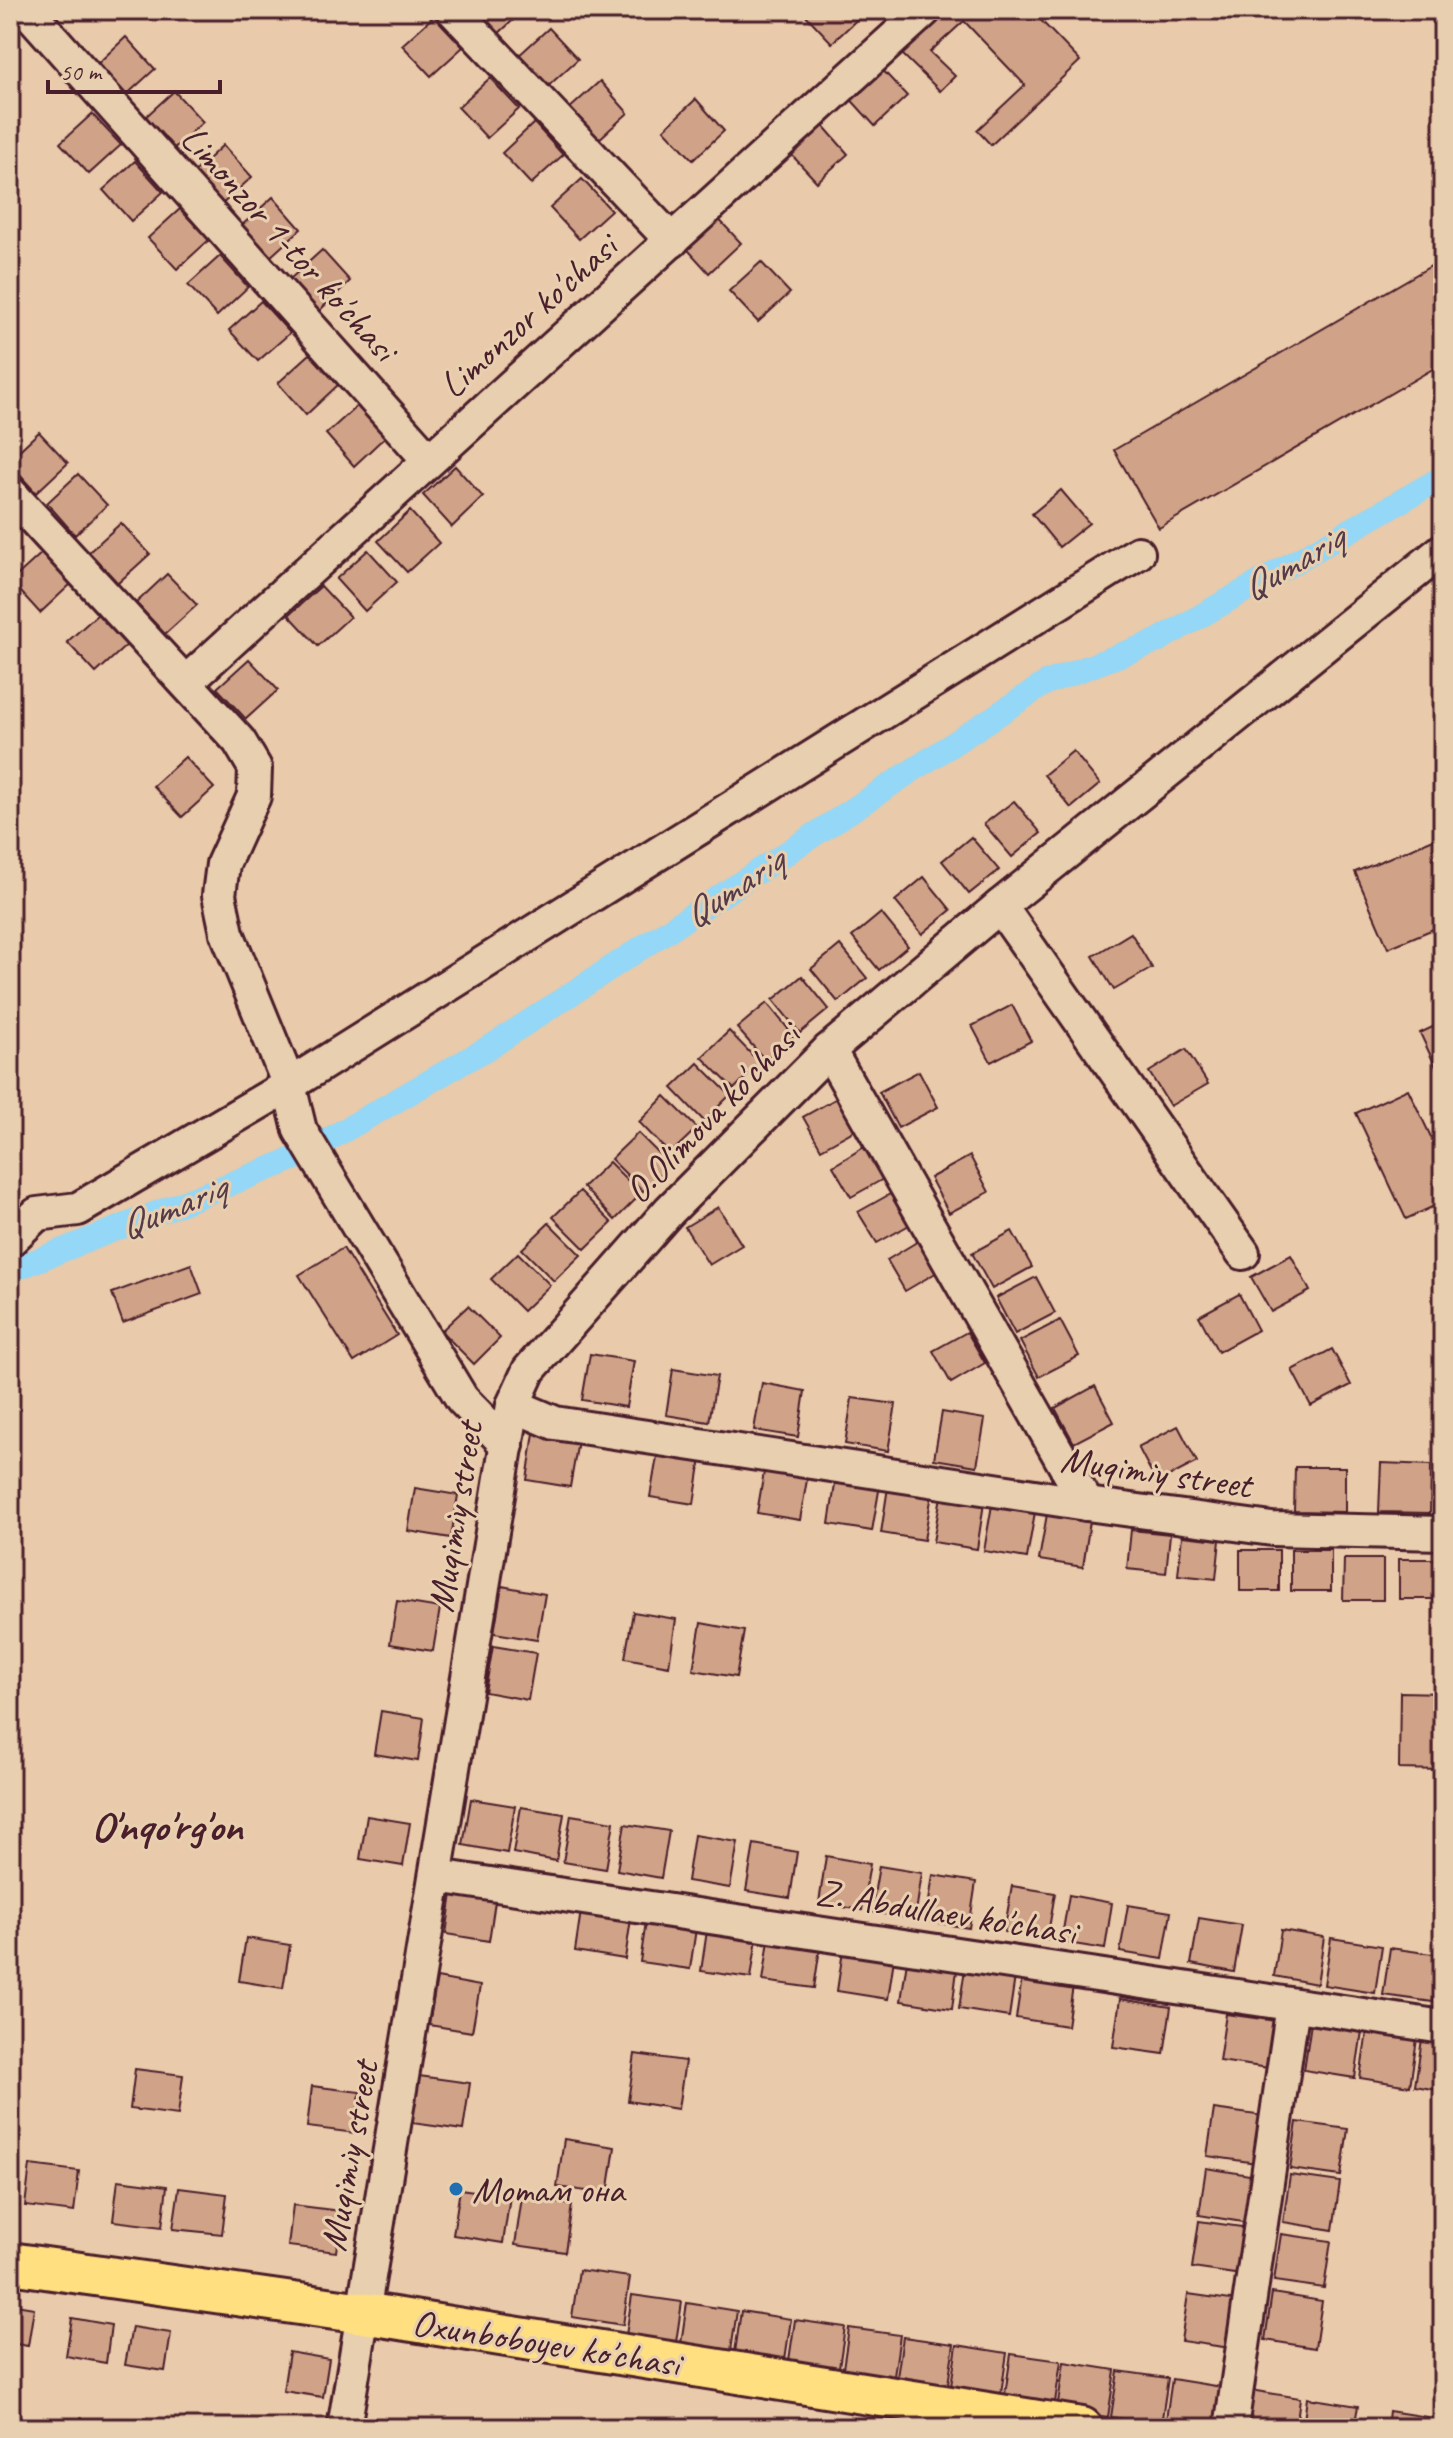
<svg xmlns="http://www.w3.org/2000/svg" width="1453" height="2438" viewBox="0 0 1453 2438" font-family="Caveat,sans-serif">
<style>
.lines{fill:none;stroke-linecap:round;stroke-linejoin:round}
.canal{stroke:#94d7f6;stroke-width:24}
.building{fill:#d0a388;stroke:#4a1f2b;stroke-width:2}
.minor-casing{stroke:#4a1f2b;stroke-width:38}
.major-casing{stroke:#4a1f2b;stroke-width:46}
.minor{stroke:#e7cfaf;stroke-width:32}
.major{stroke:#ffdf80;stroke-width:40}
.poi-dot{fill:#1f6fb2;stroke:#e7cfaf;stroke-width:3}
.labels{text-anchor:middle;dominant-baseline:central;stroke-width:6;stroke-linejoin:round;paint-order:stroke}
.street-label{font-size:38px;fill:#4a1f2b;stroke:#e7cfaf}
.poi-label{font-size:38px;fill:#4a1f2b;stroke:#e7cfaf;text-anchor:start}
.water-label{font-size:40px;font-style:italic;fill:#553b49;stroke:#e7cfaf}
.quarter-label{font-size:42px;font-weight:bold;fill:#4a1f2b;stroke:#e7cfaf}
</style>
<rect width="100%" height="100%" fill="#e9caaa"/>
<filter id="ink" filterUnits="userSpaceOnUse"><feTurbulence type="fractalNoise" baseFrequency=".0125" numOctaves="2"/><feDisplacementMap in="SourceGraphic" scale="16" xChannelSelector="R" yChannelSelector="G"/><feConvolveMatrix kernelMatrix="1 2 1 2 8 2 1 2 1" color-interpolation-filters="sRGB"/></filter>
<g filter="url(#ink)">
<g class="lines">
<polyline class="canal" points="10,1271 298,1157 493,1045 1046,683 1157,641 1443,477"/>
</g>
<g class="building">
<polygon points="474,10 524,10 497,35"/>
<polygon points="801,10 867,10 832,43"/>
<polygon points="938,10 1031,10 1080,61 991,145 977,130 1025,85 964,21 930,52 955,76 940,91 897,49"/>
<polygon points="434,16 463,47 431,76 402,45"/>
<polygon points="549,28 578,59 546,88 517,57"/>
<polygon points="126,37 155,69 123,98 94,67"/>
<polygon points="878,65 907,96 875,126 846,94"/>
<polygon points="490,78 519,109 487,138 458,107"/>
<polygon points="600,81 628,113 597,141 568,110"/>
<polygon points="174,91 203,122 171,151 142,120"/>
<polygon points="696,99 724,131 693,160 664,129"/>
<polygon points="92,114 121,145 89,174 60,143"/>
<polygon points="820,122 848,154 817,182 788,151"/>
<polygon points="534,123 563,155 531,184 502,153"/>
<polygon points="223,145 252,177 220,206 191,175"/>
<polygon points="135,161 163,192 131,221 103,190"/>
<polygon points="582,179 611,210 579,239 550,208"/>
<polygon points="273,197 301,229 269,258 241,226"/>
<polygon points="180,209 209,240 177,269 148,238"/>
<polygon points="712,212 741,243 709,273 680,241"/>
<polygon points="322,250 350,281 319,311 290,279"/>
<polygon points="220,256 248,287 217,316 188,285"/>
<polygon points="1443,259 1443,363 1159,528 1114,450"/>
<polygon points="761,262 790,293 758,322 729,291"/>
<polygon points="261,301 290,333 258,361 229,330"/>
<polygon points="310,354 338,385 306,415 278,383"/>
<polygon points="358,405 386,436 354,466 326,434"/>
<polygon points="39,432 68,463 36,493 10,464 10,459"/>
<polygon points="455,466 483,497 452,527 423,495"/>
<polygon points="78,474 107,505 75,535 47,503"/>
<polygon points="1061,490 1089,523 1059,547 1032,514"/>
<polygon points="410,511 439,543 407,572 378,541"/>
<polygon points="121,523 150,554 118,583 89,552"/>
<polygon points="368,550 397,582 365,611 336,579"/>
<polygon points="43,552 72,583 40,613 11,581"/>
<polygon points="167,574 197,605 165,634 136,603"/>
<polygon points="321,586 350,617 318,646 289,615"/>
<polygon points="99,613 128,644 96,673 67,642"/>
<polygon points="249,659 278,690 246,719 217,688"/>
<polygon points="1073,751 1100,784 1071,808 1044,775"/>
<polygon points="185,757 214,788 182,817 153,786"/>
<polygon points="1014,801 1041,833 1012,857 984,824"/>
<polygon points="1443,835 1443,925 1388,948 1355,872"/>
<polygon points="971,837 999,870 969,894 942,861"/>
<polygon points="924,877 951,910 922,934 895,901"/>
<polygon points="881,913 908,946 879,970 852,937"/>
<polygon points="1131,933 1152,968 1114,990 1093,956"/>
<polygon points="840,945 867,978 838,1002 811,969"/>
<polygon points="802,976 829,1009 800,1033 773,1000"/>
<polygon points="767,1003 794,1036 765,1060 737,1028"/>
<polygon points="1012,1005 1031,1041 991,1062 972,1026"/>
<polygon points="1443,1022 1443,1082 1420,1033"/>
<polygon points="729,1031 760,1063 734,1089 702,1057"/>
<polygon points="1186,1049 1208,1084 1170,1106 1149,1072"/>
<polygon points="698,1063 730,1095 704,1121 672,1088"/>
<polygon points="919,1071 938,1107 898,1128 879,1092"/>
<polygon points="1408,1089 1443,1162 1443,1202 1406,1219 1356,1113"/>
<polygon points="665,1096 697,1128 670,1154 639,1122"/>
<polygon points="837,1098 855,1130 821,1149 803,1117"/>
<polygon points="638,1133 670,1165 643,1191 611,1159"/>
<polygon points="866,1146 885,1178 851,1197 833,1166"/>
<polygon points="970,1156 989,1192 949,1213 930,1178"/>
<polygon points="609,1162 641,1194 615,1220 583,1187"/>
<polygon points="580,1191 612,1223 585,1249 553,1217"/>
<polygon points="892,1193 911,1224 877,1243 858,1212"/>
<polygon points="718,1207 742,1245 709,1265 685,1227"/>
<polygon points="549,1223 581,1255 554,1281 522,1249"/>
<polygon points="1012,1231 1032,1267 992,1289 972,1253"/>
<polygon points="920,1240 939,1271 905,1291 887,1260"/>
<polygon points="343,1248 397,1335 354,1362 299,1275"/>
<polygon points="518,1253 550,1285 523,1311 491,1279"/>
<polygon points="1291,1255 1310,1291 1271,1312 1251,1277"/>
<polygon points="191,1264 202,1294 123,1323 112,1293"/>
<polygon points="1036,1277 1055,1313 1015,1334 996,1298"/>
<polygon points="1239,1294 1258,1330 1218,1352 1199,1316"/>
<polygon points="468,1306 500,1338 474,1364 441,1331"/>
<polygon points="1060,1320 1079,1356 1039,1377 1020,1341"/>
<polygon points="967,1332 985,1363 951,1383 933,1351"/>
<polygon points="1332,1349 1351,1385 1311,1406 1292,1370"/>
<polygon points="590,1354 634,1361 626,1407 582,1400"/>
<polygon points="673,1369 717,1376 709,1422 666,1415"/>
<polygon points="762,1383 805,1391 798,1437 754,1430"/>
<polygon points="1095,1386 1114,1422 1074,1443 1055,1408"/>
<polygon points="852,1398 896,1404 888,1451 845,1444"/>
<polygon points="942,1412 985,1419 977,1466 934,1459"/>
<polygon points="1178,1426 1197,1462 1157,1483 1138,1447"/>
<polygon points="534,1433 578,1441 570,1487 527,1480"/>
<polygon points="658,1451 701,1458 694,1504 650,1497"/>
<polygon points="1381,1463 1431,1465 1430,1513 1379,1512"/>
<polygon points="765,1466 808,1474 800,1520 757,1513"/>
<polygon points="1295,1467 1345,1467 1345,1512 1294,1511"/>
<polygon points="836,1478 880,1485 872,1531 829,1524"/>
<polygon points="888,1487 932,1494 924,1540 881,1533"/>
<polygon points="415,1488 458,1495 451,1538 408,1531"/>
<polygon points="941,1496 984,1503 977,1549 933,1542"/>
<polygon points="992,1505 1035,1512 1027,1558 984,1551"/>
<polygon points="1047,1514 1090,1521 1083,1567 1039,1560"/>
<polygon points="1131,1530 1170,1534 1166,1573 1127,1569"/>
<polygon points="1182,1536 1220,1540 1216,1579 1178,1575"/>
<rect x="1240" y="1550" width="39" height="41"/>
<rect x="1291" y="1550" width="40" height="41"/>
<polygon points="1344,1559 1383,1559 1383,1600 1343,1600"/>
<polygon points="1399,1559 1438,1559 1439,1599 1399,1599"/>
<polygon points="502,1586 545,1594 537,1640 494,1633"/>
<polygon points="397,1601 440,1608 433,1651 390,1644"/>
<polygon points="633,1612 676,1619 669,1666 625,1658"/>
<polygon points="701,1623 744,1631 736,1677 693,1670"/>
<polygon points="493,1646 536,1653 528,1700 485,1692"/>
<polygon points="1400,1692 1443,1693 1442,1770 1399,1769"/>
<polygon points="381,1711 424,1718 418,1761 374,1754"/>
<polygon points="471,1799 515,1806 507,1853 463,1845"/>
<polygon points="521,1807 564,1814 556,1861 513,1853"/>
<polygon points="571,1815 614,1822 606,1869 563,1862"/>
<polygon points="367,1816 410,1823 403,1866 360,1859"/>
<polygon points="625,1824 669,1831 661,1878 617,1870"/>
<polygon points="694,1835 738,1842 730,1888 687,1881"/>
<polygon points="754,1844 797,1852 790,1898 746,1891"/>
<polygon points="826,1856 870,1864 862,1910 819,1903"/>
<polygon points="879,1866 922,1873 915,1919 871,1912"/>
<polygon points="933,1875 976,1882 969,1928 926,1921"/>
<polygon points="1012,1886 1055,1893 1047,1940 1004,1932"/>
<polygon points="453,1887 496,1895 489,1941 446,1934"/>
<polygon points="1069,1895 1112,1903 1105,1949 1061,1942"/>
<polygon points="582,1904 632,1912 625,1959 575,1951"/>
<polygon points="1128,1905 1171,1912 1163,1959 1120,1952"/>
<polygon points="647,1915 697,1922 690,1969 640,1962"/>
<polygon points="1199,1918 1242,1925 1234,1972 1191,1964"/>
<polygon points="708,1924 758,1931 751,1978 701,1971"/>
<polygon points="1281,1930 1324,1937 1317,1984 1274,1976"/>
<polygon points="770,1933 821,1941 814,1988 763,1981"/>
<polygon points="246,1938 290,1945 283,1988 239,1981"/>
<polygon points="1331,1938 1382,1946 1375,1993 1324,1985"/>
<polygon points="844,1944 895,1952 888,1999 837,1991"/>
<polygon points="1390,1948 1440,1955 1433,2002 1383,1995"/>
<polygon points="908,1954 958,1962 952,2009 901,2001"/>
<polygon points="966,1962 1016,1970 1009,2017 959,2009"/>
<polygon points="1023,1971 1074,1979 1067,2026 1016,2018"/>
<polygon points="437,1978 480,1986 472,2032 429,2025"/>
<polygon points="1120,1999 1171,2007 1164,2054 1113,2047"/>
<polygon points="1226,2014 1276,2021 1269,2068 1219,2061"/>
<polygon points="1311,2023 1362,2031 1355,2078 1304,2070"/>
<polygon points="1367,2031 1417,2039 1410,2086 1360,2078"/>
<polygon points="1422,2039 1443,2043 1443,2091 1415,2086"/>
<polygon points="635,2054 685,2061 678,2109 628,2101"/>
<polygon points="135,2069 183,2075 178,2115 130,2109"/>
<polygon points="419,2076 470,2083 463,2130 412,2123"/>
<polygon points="312,2086 360,2092 355,2133 307,2127"/>
<polygon points="1214,2109 1264,2116 1257,2163 1207,2156"/>
<polygon points="1297,2122 1348,2129 1341,2176 1290,2169"/>
<polygon points="564,2139 615,2147 608,2194 557,2187"/>
<polygon points="30,2165 79,2171 74,2212 25,2206"/>
<polygon points="1206,2168 1256,2176 1249,2223 1199,2215"/>
<polygon points="1290,2175 1340,2182 1333,2230 1283,2222"/>
<polygon points="118,2180 167,2186 162,2227 113,2221"/>
<polygon points="179,2188 227,2194 222,2234 173,2229"/>
<polygon points="460,2189 510,2196 503,2243 453,2235"/>
<polygon points="522,2197 572,2205 565,2252 515,2245"/>
<polygon points="293,2205 341,2211 336,2252 288,2246"/>
<polygon points="1199,2221 1249,2228 1242,2275 1192,2268"/>
<polygon points="1281,2234 1331,2241 1324,2288 1274,2281"/>
<polygon points="579,2270 630,2277 623,2325 572,2317"/>
<polygon points="1272,2293 1322,2301 1315,2348 1265,2340"/>
<polygon points="1188,2294 1238,2301 1231,2348 1181,2341"/>
<polygon points="632,2295 682,2302 675,2349 625,2342"/>
<polygon points="687,2303 737,2311 730,2357 680,2350"/>
<polygon points="10,2304 34,2308 28,2346 10,2343"/>
<polygon points="741,2311 791,2319 784,2366 734,2359"/>
<polygon points="72,2318 111,2325 106,2363 66,2356"/>
<polygon points="795,2320 845,2327 838,2374 788,2367"/>
<polygon points="132,2327 171,2333 165,2371 125,2365"/>
<polygon points="849,2328 900,2335 893,2383 842,2375"/>
<polygon points="903,2337 954,2344 947,2391 896,2384"/>
<polygon points="957,2345 1007,2353 1000,2400 950,2393"/>
<polygon points="289,2352 329,2359 323,2397 283,2391"/>
<polygon points="1011,2354 1061,2361 1054,2409 1004,2401"/>
<polygon points="1064,2362 1115,2370 1108,2417 1057,2410"/>
<polygon points="1118,2371 1168,2378 1161,2425 1111,2417"/>
<polygon points="1172,2379 1222,2387 1216,2428 1165,2426"/>
<polygon points="1250,2390 1300,2398 1296,2428 1244,2428"/>
<polygon points="1307,2398 1358,2406 1354,2428 1303,2428"/>
<polygon points="1389,2411 1440,2419 1438,2428 1387,2428"/>
</g>
<g class="lines">
<defs>
<g id="minor">
<polyline points="27,10 428,459"/>
<polyline points="453,10 672,241"/>
<polyline points="10,493 239,741 255,768 254,796 223,864 219,895 227,933 289,1085 300,1130 462,1399 507,1445"/>
<polyline points="186,682 925,10"/>
<polyline points="1000,906 1243,1253"/>
<polyline points="829,1050 1087,1504"/>
<polyline points="10,1240 37,1214 78,1209 289,1085 1138,553"/>
<polyline points="513,1405 555,1423 1087,1504 1272,1529 1443,1533"/>
<polyline points="437,1876 1443,2027"/>
<polyline points="344,2428 513,1405 529,1370 669,1211 829,1050 1000,906 1443,550"/>
<polyline points="1231,2428 1293,2005"/>
</g>
<polyline id="major" points="10,2263 363,2313 1082,2428"/>
</defs>
<use href="#minor" class="minor-casing"/>
<use href="#major" class="major-casing"/>
<use href="#minor" class="minor"/>
<use href="#major" class="major"/>
</g>
</g>
<circle class="poi-dot" cx="456" cy="2189" r="8"/>
<g class="labels">
<g class="street-label">
<text transform="translate(289 243) rotate(48)">Limonzor 1-tor ko'chasi</text>
<text transform="translate(528 316) rotate(-42)">Limonzor ko'chasi</text>
<text transform="translate(712 1113) rotate(-46)">O.Olimova ko'chasi</text>
<text transform="translate(1156 1472) rotate(8)">Muqimiy street</text>
<text transform="translate(455 1517) rotate(-81)">Muqimiy street</text>
<text transform="translate(946 1912) rotate(9)">Z. Abdullaev ko'chasi</text>
<text transform="translate(349 2156) rotate(-80)">Muqimiy street</text>
<text transform="translate(546 2343) rotate(9)">Oxunboboyev ko'chasi</text>
</g>
<g class="poi-label">
<text x="472" y="2189">Мотам она</text>
</g>
<g class="water-label">
<text transform="translate(1292 563) rotate(-30)">Qumariq</text>
<text transform="translate(733 888) rotate(-33)">Qumariq</text>
<text transform="translate(172 1207) rotate(-22)">Qumariq</text>
</g>
<g class="quarter-label">
<text x="167" y="1826">O'nqo'rg'on</text>
</g>
</g>
<rect width="1453" height="2438" fill="none" stroke="#e7cfaf" stroke-width="40"/>
<rect x="20" y="20" width="1413" height="2398" fill="none" stroke="#4a1f2b" stroke-width="3" filter="url(#ink)"/>
<path d="M48 80v12h172v-12" fill="none" stroke="#4a1f2b" stroke-width="4"/>
<text x="60" y="80" font-size="24" fill="#4a1f2b" stroke="#e7cfaf" stroke-width="6" paint-order="stroke">50 m</text>
</svg>
